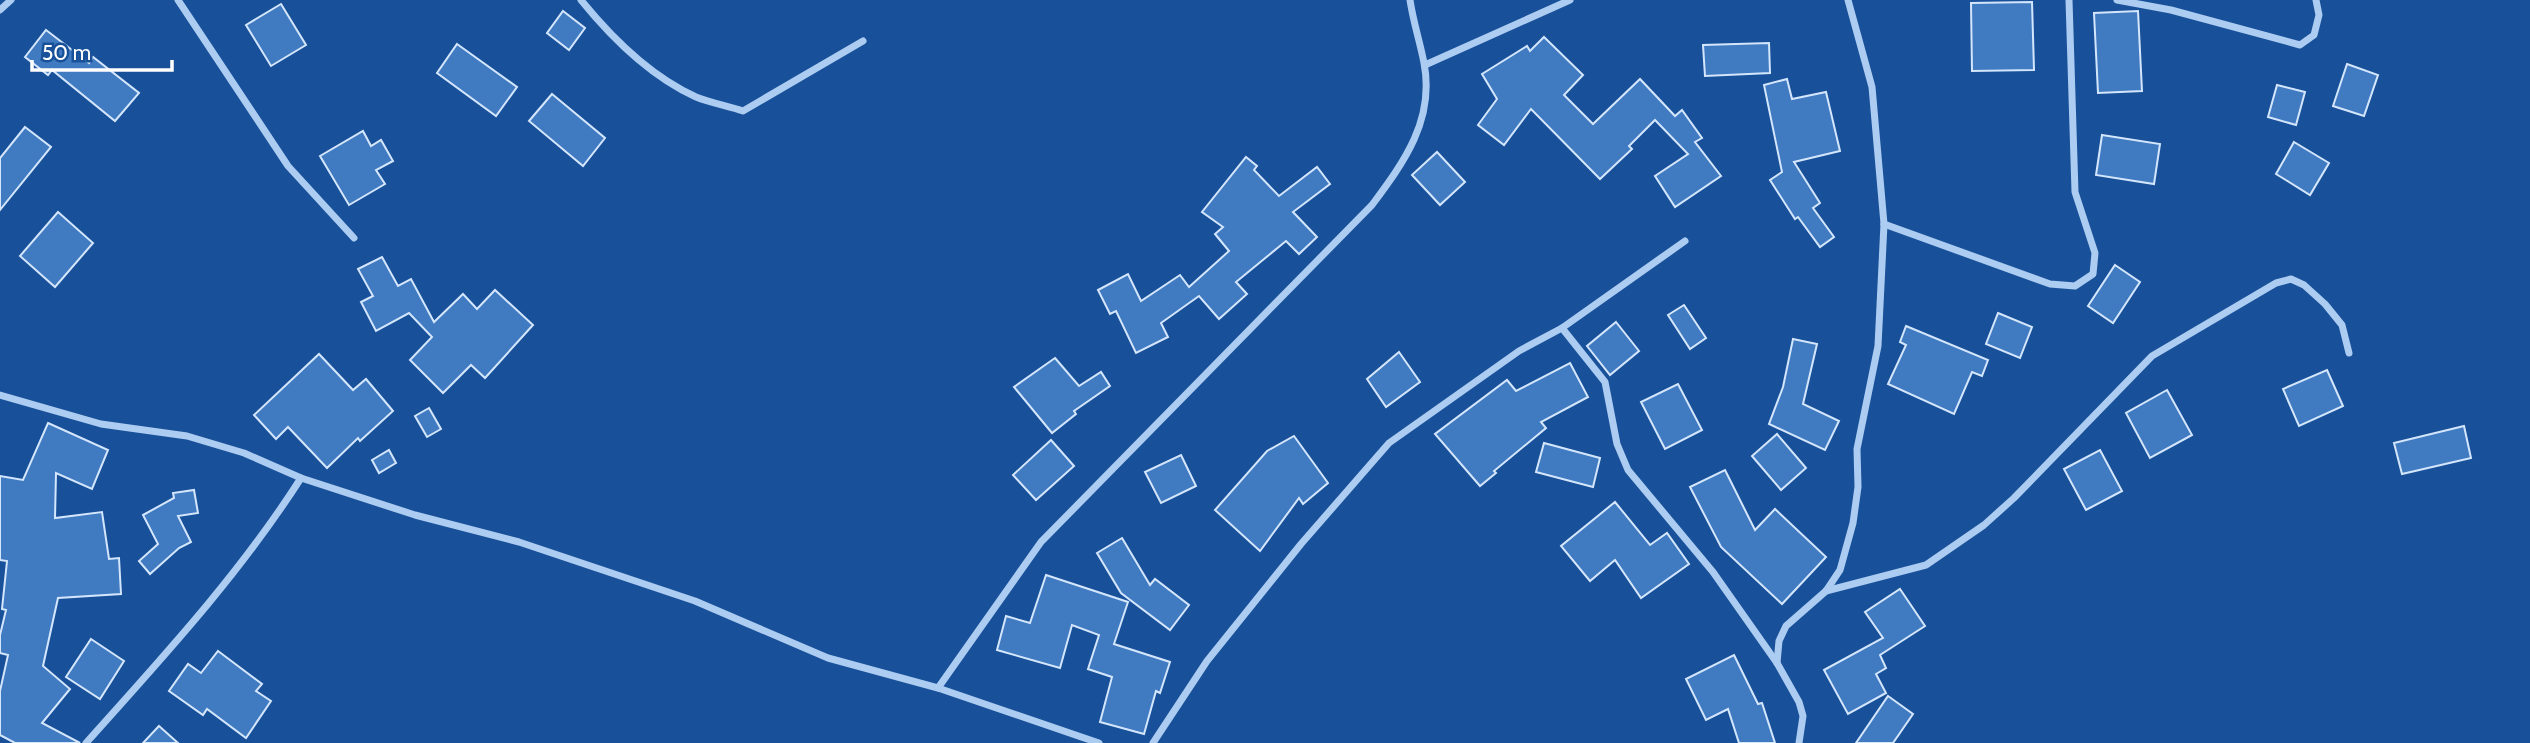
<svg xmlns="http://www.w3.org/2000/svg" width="2530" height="743" viewBox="0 0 2530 743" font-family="Cabin,sans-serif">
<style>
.building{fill:#407ac1;stroke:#d4e6fc;stroke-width:2}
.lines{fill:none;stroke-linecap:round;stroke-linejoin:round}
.street{stroke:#acccf2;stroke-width:7}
</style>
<rect width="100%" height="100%" fill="#185199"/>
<g class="building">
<polygon points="2032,2 2034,70 1972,71 1971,3"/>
<polygon points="281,4 306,45 271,66 246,25"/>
<polygon points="563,11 585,28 569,50 547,33"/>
<polygon points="2138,11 2142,91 2098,93 2094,13"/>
<polygon points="46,30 89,63 93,57 139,93 115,121 52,70 48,75 25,57"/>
<polygon points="1544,37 1583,75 1564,95 1593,124 1640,79 1675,116 1682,110 1702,138 1695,142 1721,176 1675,207 1655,176 1688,154 1655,120 1629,146 1632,149 1600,179 1531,109 1504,145 1478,125 1497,99 1482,74 1527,46 1530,51"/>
<polygon points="1769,43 1770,73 1705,76 1703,45"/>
<polygon points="457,44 517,87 496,116 437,73"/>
<polygon points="2347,64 2378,75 2364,116 2333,106"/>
<polygon points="1787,79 1792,99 1826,92 1840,151 1794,162 1820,203 1813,208 1834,237 1820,247 1798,217 1795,219 1770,180 1782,172 1764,85"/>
<polygon points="2277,85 2305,92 2296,125 2268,117"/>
<polygon points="552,94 605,138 583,166 529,121"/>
<polygon points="25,127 51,147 0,210 0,158"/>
<polygon points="363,131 371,146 381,140 393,161 376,170 385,184 349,205 320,156"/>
<polygon points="2102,135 2160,144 2154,184 2096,175"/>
<polygon points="2294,142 2329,163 2310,195 2276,174"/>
<polygon points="1437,152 1465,182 1440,205 1412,175"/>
<polygon points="1246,157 1257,166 1254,170 1279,196 1317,167 1330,184 1293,212 1317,237 1299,254 1286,241 1236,282 1247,294 1219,319 1199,296 1161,323 1168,337 1136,353 1116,311 1110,314 1098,290 1128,274 1141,301 1180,275 1189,287 1229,251 1215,234 1223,227 1202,212"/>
<polygon points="58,212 93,243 55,287 20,256"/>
<polygon points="382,257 398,286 411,279 434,322 463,294 477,309 495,290 533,325 485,378 471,365 443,393 410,360 432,337 409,313 376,331 361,302 373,296 358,269"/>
<polygon points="2115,265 2140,282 2113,323 2088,306"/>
<polygon points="1684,305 1706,338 1690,349 1668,315"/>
<polygon points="1998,313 2032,327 2020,358 1986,344"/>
<polygon points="1616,322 1639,351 1610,375 1587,346"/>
<polygon points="1906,326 1988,360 1982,376 1972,372 1954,414 1888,384 1906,345 1900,342"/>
<polygon points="1793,339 1817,344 1803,404 1839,421 1825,450 1769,424 1783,387"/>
<polygon points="1399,352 1420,382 1386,407 1367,379"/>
<polygon points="319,354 353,390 366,379 393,411 360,441 358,438 327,468 288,427 276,439 254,415"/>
<polygon points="1055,358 1079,386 1101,372 1110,386 1074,411 1076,414 1052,433 1014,387"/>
<polygon points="1570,363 1588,397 1541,422 1546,428 1494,471 1496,473 1480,486 1435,434 1507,380 1516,391"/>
<polygon points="2327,370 2343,406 2299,426 2283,389"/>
<polygon points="1678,384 1702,430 1665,449 1641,402"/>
<polygon points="2167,390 2192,435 2150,458 2126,413"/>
<polygon points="429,408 441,429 427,437 415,416"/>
<polygon points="48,423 108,450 92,489 56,473 55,518 102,512 109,559 119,558 121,594 58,598 43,666 70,689 42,723 80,743 15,743 0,735 0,691 8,655 0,653 0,635 6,610 2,609 7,561 0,560 0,476 23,480"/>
<polygon points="2464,426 2471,458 2402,474 2394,443"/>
<polygon points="1777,434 1806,468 1781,490 1752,456"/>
<polygon points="1294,436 1328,483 1303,504 1299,498 1260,551 1215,510 1267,451"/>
<polygon points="1051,440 1074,466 1036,500 1013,475"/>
<polygon points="1544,443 1600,458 1593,487 1536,472"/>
<polygon points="389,450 396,463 379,473 372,460"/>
<polygon points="2100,450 2122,491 2086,510 2064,469"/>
<polygon points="1181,455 1196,486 1161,503 1145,472"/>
<polygon points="1725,470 1755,530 1775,509 1826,557 1782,604 1721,547 1690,487"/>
<polygon points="194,490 198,513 178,516 191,542 179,548 150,574 139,561 158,544 143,515 174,498 173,493"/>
<polygon points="1615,502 1650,545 1667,533 1689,564 1641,598 1615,560 1590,581 1561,546"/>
<polygon points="1122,538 1150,585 1155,579 1189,605 1170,630 1121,593 1097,553"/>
<polygon points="1046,575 1128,602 1114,644 1170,662 1160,693 1156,691 1144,734 1100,722 1112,677 1088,669 1099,635 1072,625 1060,668 997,650 1006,616 1030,623"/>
<polygon points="1900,589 1925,626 1880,655 1886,668 1876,674 1886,693 1848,714 1824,670 1883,638 1865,612"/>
<polygon points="91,639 124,661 100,699 66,677"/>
<polygon points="218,651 262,684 256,691 271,701 246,738 207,709 203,715 169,691 188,664 201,673"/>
<polygon points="1734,655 1758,704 1762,703 1775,743 1739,743 1728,709 1706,720 1686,679"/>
<polygon points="1888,696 1913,714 1893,743 1856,743"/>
<polygon points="159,726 178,743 143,743"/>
</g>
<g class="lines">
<g class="street">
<polyline points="178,0 288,166 354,238"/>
<path d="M581,0C611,37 652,77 696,97C711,103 728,106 743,111L863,41"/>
<polyline points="2117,0 2171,10 2300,45 2314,35 2319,15 2316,0"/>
<polyline points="0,10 11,0"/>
<polyline points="1425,65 1570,0"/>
<polyline points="1884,224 2050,284 2075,286 2093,274 2095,253 2075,192 2069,0"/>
<polyline points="1562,328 1605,382 1617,444 1628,470 1713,572 1777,663 1799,702 1803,716 1799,743"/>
<polyline points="0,395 101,424 187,436 244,453 301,478 415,515 519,542 695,601 828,658 938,688 1099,743"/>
<polyline points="1826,591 1926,565 1984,525 2014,498 2152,356 2276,283 2291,279 2304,285 2325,304 2342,325 2349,353"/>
<polyline points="1777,663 1779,641 1786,626 1826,591 1840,570 1853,523 1858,487 1857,449 1878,346 1884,224 1872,87 1848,0"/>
<path d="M938,688L1041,542L1372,205C1404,162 1435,120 1424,63C1420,42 1413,21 1410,0"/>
<path d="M86,743C162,658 239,575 301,478"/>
<polyline points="1153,743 1207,661 1301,544 1389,443 1519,351 1562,328 1685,241"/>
</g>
</g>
<path d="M32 60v10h140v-10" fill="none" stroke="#ffffff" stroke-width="3.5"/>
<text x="42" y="60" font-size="21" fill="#ffffff" stroke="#185199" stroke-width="5" paint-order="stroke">50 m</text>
</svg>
